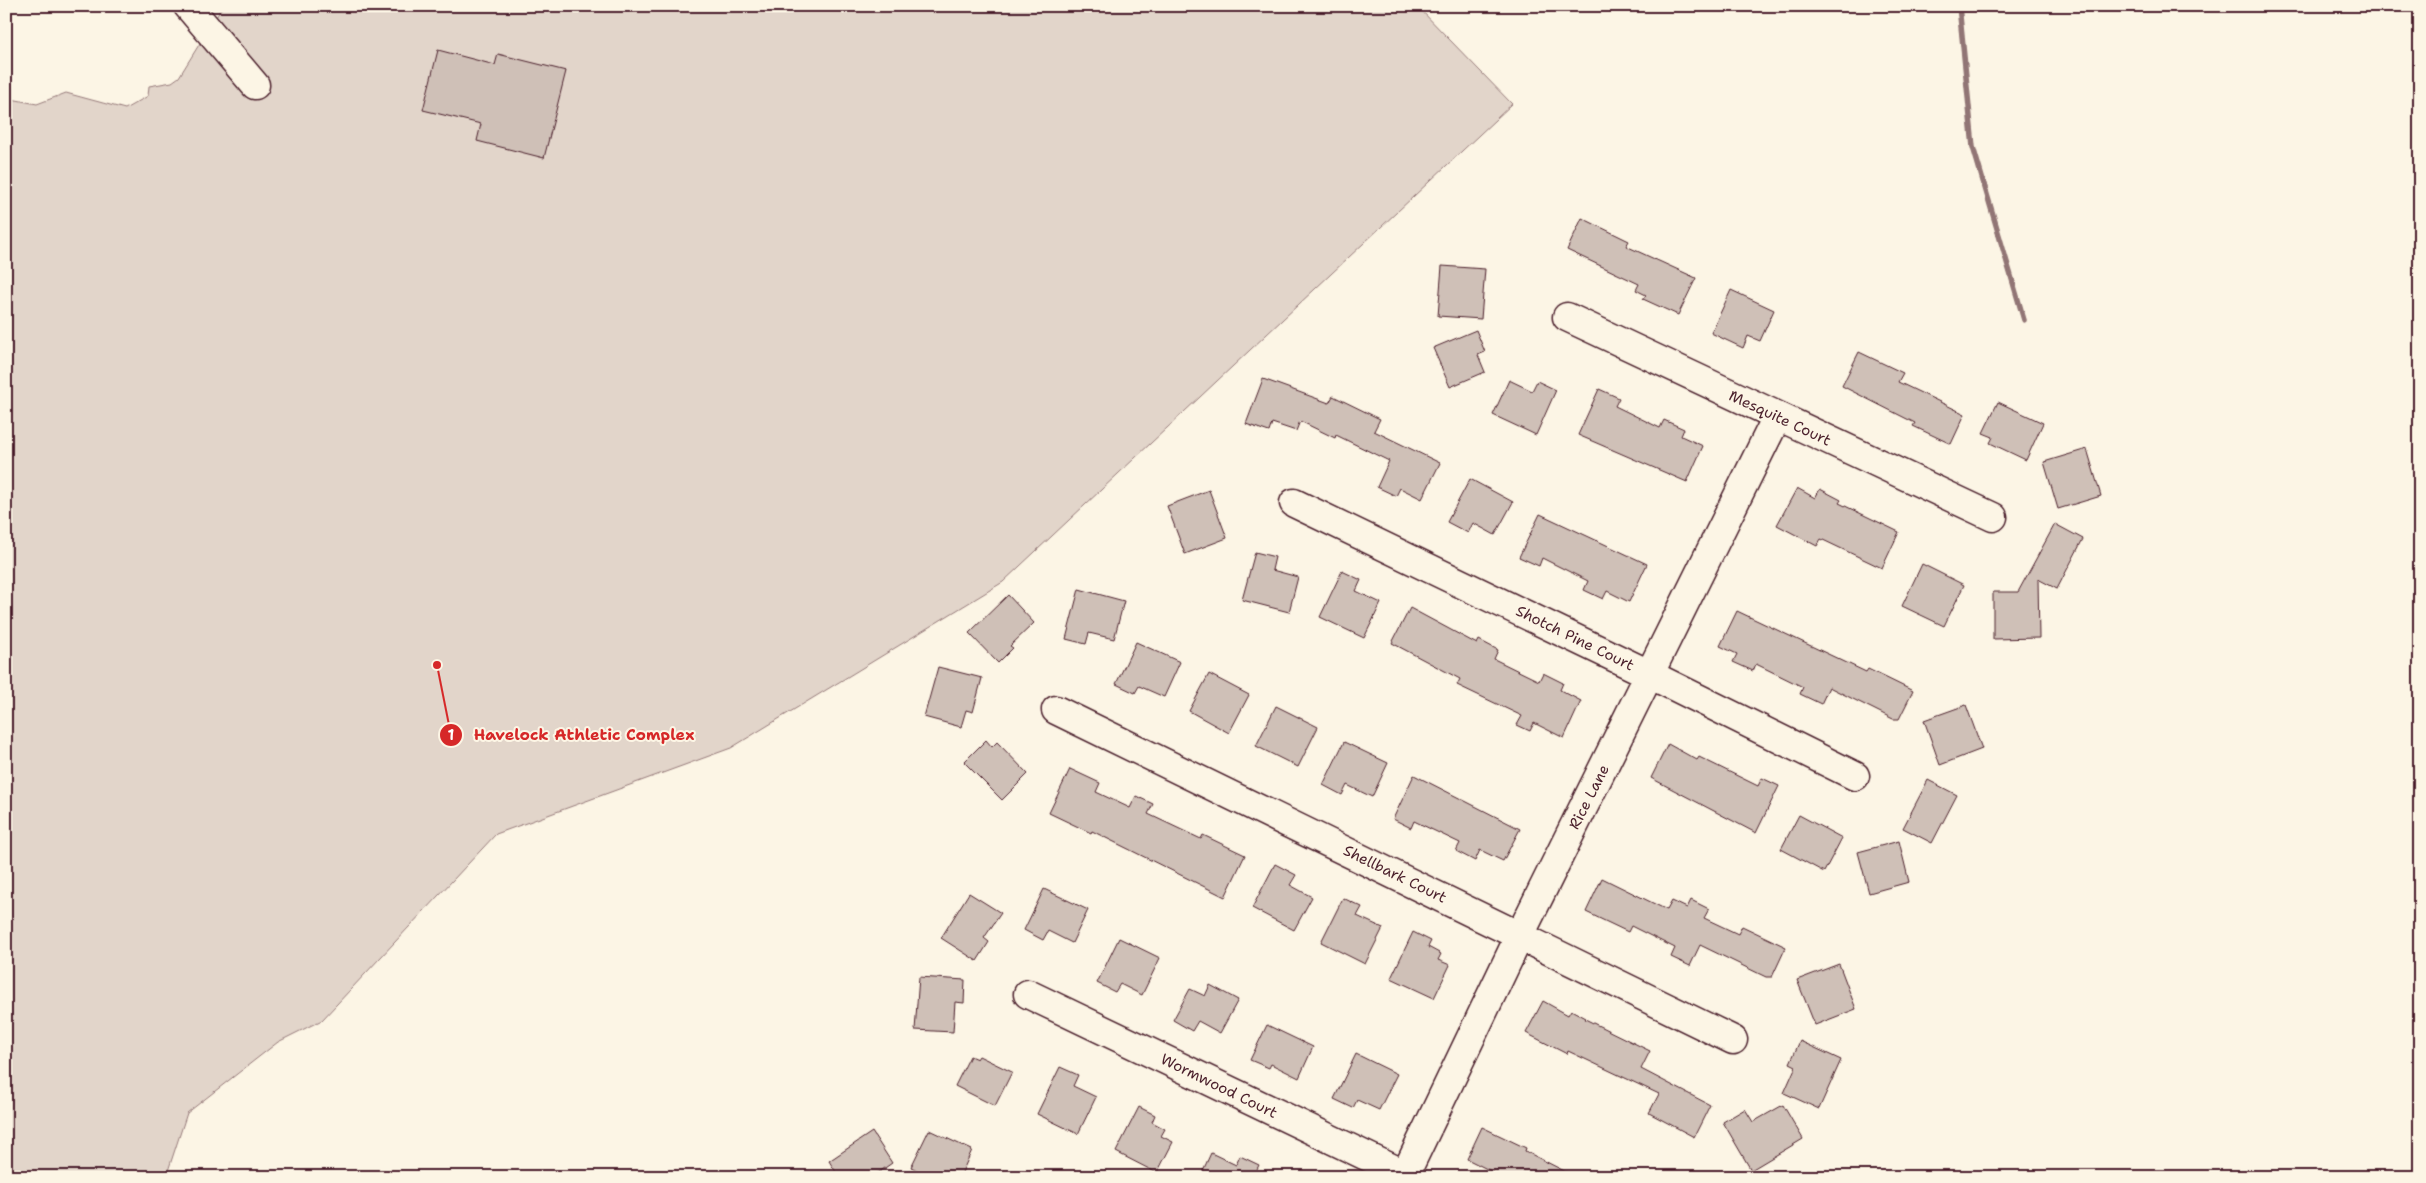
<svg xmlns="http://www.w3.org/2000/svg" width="2426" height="1183" viewBox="0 0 2426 1183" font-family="'Shantell Sans',sans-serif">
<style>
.green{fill:#e2d5ca;stroke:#967a7a}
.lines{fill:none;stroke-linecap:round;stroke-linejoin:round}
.stream{stroke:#917474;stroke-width:5.5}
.building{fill:#cfc0b7;stroke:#4a1f2b}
.minor-casing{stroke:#4a1f2b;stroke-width:31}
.minor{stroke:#fcf5e5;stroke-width:28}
.labels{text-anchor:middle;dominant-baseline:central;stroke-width:4;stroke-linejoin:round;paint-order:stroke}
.street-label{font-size:15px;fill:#4a1f2b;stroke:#fcf5e5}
.leader{fill:none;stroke:#d62828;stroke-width:2}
.callout-dot{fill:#d62828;stroke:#fcf5e5;stroke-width:2}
.mark-label{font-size:15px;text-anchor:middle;font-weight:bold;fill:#fff}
.callout-label{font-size:16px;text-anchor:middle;font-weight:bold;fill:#d62828;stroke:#fcf5e5;stroke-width:4;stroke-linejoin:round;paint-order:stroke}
</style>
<rect width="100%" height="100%" fill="#fcf5e5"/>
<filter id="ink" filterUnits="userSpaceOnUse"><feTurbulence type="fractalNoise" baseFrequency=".02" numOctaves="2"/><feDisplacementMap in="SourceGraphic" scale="10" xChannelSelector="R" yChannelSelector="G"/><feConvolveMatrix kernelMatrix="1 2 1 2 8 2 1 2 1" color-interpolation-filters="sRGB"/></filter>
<g filter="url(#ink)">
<polygon class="green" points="223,6 1417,6 1512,104 1003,582 731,748 496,834 322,1020 278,1042 187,1113 166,1177 6,1177 6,98 37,104 66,93 125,109 148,96 149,86 172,82 179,77"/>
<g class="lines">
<polyline class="stream" points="1959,6 1973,147 2024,320"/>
</g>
<g class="building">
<polygon points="438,50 495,65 498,54 566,71 544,158 477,141 481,124 423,110"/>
<polygon points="1582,218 1629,241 1626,246 1696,278 1678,315 1643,299 1646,295 1636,290 1639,284 1567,250"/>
<polygon points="1442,266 1485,269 1481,319 1438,316"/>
<polygon points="1731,290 1774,310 1760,341 1748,336 1743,348 1711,333"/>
<polygon points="1476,330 1485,352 1478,355 1485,372 1450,387 1433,348"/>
<polygon points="1859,352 1903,373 1898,382 1965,414 1951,444 1913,426 1915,423 1842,386"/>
<polygon points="1263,379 1329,403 1333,396 1380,419 1374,431 1440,463 1422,499 1400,488 1396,496 1377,487 1389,461 1336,435 1335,438 1300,421 1296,431 1272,423 1269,432 1246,424"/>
<polygon points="1509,380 1532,391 1537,381 1556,390 1536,435 1493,415"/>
<polygon points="1599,389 1619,398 1615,406 1660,428 1664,420 1684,429 1681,436 1703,446 1687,482 1578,435"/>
<polygon points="1998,402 2043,423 2026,460 1990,443 1993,437 1983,433"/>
<polygon points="2087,449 2101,496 2058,509 2044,462"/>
<polygon points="1470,479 1513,502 1495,535 1473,523 1468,533 1447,522"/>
<polygon points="1797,488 1815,498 1820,489 1841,500 1839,503 1899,532 1882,568 1821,539 1817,546 1777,525"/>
<polygon points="1209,490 1227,538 1185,554 1167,506"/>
<polygon points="1540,514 1647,564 1629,602 1607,591 1603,599 1584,590 1588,581 1542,558 1539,566 1519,557"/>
<polygon points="2055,524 2083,539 2057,589 2038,579 2039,638 1993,639 1993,592 2018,592"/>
<polygon points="1255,552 1275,557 1272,570 1298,577 1289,612 1242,600"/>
<polygon points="1922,564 1964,585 1944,626 1902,606"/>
<polygon points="1342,571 1361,580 1356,591 1381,603 1364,638 1320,617"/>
<polygon points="1079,589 1124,601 1114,639 1089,633 1086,644 1066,639"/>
<polygon points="1008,595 1034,623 1010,646 1013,648 998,663 969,633"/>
<polygon points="1410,608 1477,644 1479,640 1498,650 1494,659 1539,681 1543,673 1563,683 1560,690 1581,701 1564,738 1534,723 1530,731 1517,725 1522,716 1457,685 1460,679 1392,643"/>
<polygon points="1737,611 1866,672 1868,669 1913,691 1899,719 1893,719 1829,687 1821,704 1800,694 1803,687 1756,664 1753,671 1733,662 1737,654 1720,646"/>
<polygon points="1136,642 1180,662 1164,697 1139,686 1135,693 1116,684"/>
<polygon points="938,667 982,678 973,712 966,710 961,727 924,717"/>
<polygon points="1209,674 1249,695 1229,733 1189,711"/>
<polygon points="1966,705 1982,749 1940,765 1924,720"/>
<polygon points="1276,706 1318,727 1298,767 1256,746"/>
<polygon points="986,740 992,747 997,742 1028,774 1002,800 964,762"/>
<polygon points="1344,742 1388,763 1372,797 1347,785 1342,795 1323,785"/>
<polygon points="1668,744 1697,760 1699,757 1758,786 1762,778 1779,786 1756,833 1651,778"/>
<polygon points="1070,769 1100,783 1096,792 1130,808 1136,796 1153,804 1148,814 1201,839 1203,835 1245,855 1225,897 1092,831 1091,833 1049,813"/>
<polygon points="1414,775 1520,829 1503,861 1480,850 1475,861 1456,851 1460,843 1414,821 1411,828 1393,819"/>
<polygon points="1928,780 1957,795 1932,843 1903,828"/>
<polygon points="1799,815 1842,838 1824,872 1781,849"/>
<polygon points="1899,841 1909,882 1869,893 1858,852"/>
<polygon points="1275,864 1296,875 1290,885 1312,897 1294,930 1252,908"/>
<polygon points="1602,878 1667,910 1672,901 1687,908 1691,900 1709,909 1704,918 1738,934 1742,926 1786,947 1772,977 1766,977 1700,945 1690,966 1671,957 1675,948 1631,926 1628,932 1586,912"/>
<polygon points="1044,889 1088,910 1072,943 1048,931 1043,940 1024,930"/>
<polygon points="969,893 1001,913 984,938 989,942 977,961 941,938"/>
<polygon points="1343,898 1362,907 1357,916 1383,928 1365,964 1321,942"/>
<polygon points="1413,932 1431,941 1428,947 1441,954 1438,960 1450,965 1434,998 1391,978"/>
<polygon points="1119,938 1160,958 1142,995 1120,984 1115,992 1097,983"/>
<polygon points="1839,964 1856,1009 1815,1025 1797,980"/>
<polygon points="919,977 965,980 964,1003 955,1002 953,1032 915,1030"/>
<polygon points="1210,985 1238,1000 1220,1033 1198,1021 1192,1031 1173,1020 1190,989 1205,996"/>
<polygon points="1543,1001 1568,1015 1571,1010 1586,1018 1585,1019 1650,1051 1641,1069 1710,1105 1694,1137 1649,1113 1659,1094 1568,1051 1567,1054 1526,1033"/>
<polygon points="1267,1025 1313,1047 1299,1078 1271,1064 1269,1068 1250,1060"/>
<polygon points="1800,1041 1841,1060 1819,1109 1784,1093 1796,1066 1790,1063"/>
<polygon points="1356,1054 1397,1074 1379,1110 1357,1100 1353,1108 1334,1099"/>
<polygon points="970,1056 977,1059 979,1056 1012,1072 995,1106 955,1086"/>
<polygon points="1060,1067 1078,1075 1073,1086 1096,1097 1078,1134 1037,1114"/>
<polygon points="1783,1105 1803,1139 1751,1170 1723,1122 1745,1109 1753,1122"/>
<polygon points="1139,1107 1155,1115 1152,1122 1165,1129 1161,1136 1173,1142 1157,1173 1116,1152"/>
<polygon points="1482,1127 1526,1148 1525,1151 1576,1177 1491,1177 1493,1172 1467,1159"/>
<polygon points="929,1130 972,1150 960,1177 946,1177 934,1171 931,1177 911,1167"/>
<polygon points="872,1132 892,1163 872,1177 839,1177 829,1161"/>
<polygon points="1211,1153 1236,1165 1240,1156 1259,1165 1255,1173 1262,1177 1200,1177"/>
</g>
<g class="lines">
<defs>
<g id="minor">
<polyline points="188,6 255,85"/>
<polyline points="1567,317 1993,517"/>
<polyline points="1294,503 1651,675 1855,776"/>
<polyline points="1056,710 1733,1040"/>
<polyline points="1028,994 1410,1177"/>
<polyline points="1404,1177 1520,935 1777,417"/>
</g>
</defs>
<use href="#minor" class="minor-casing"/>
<use href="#minor" class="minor"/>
</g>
</g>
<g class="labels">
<g class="street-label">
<text transform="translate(1780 418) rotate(25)">Mesquite Court</text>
<text transform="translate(1575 638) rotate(26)">Shotch Pine Court</text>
<text transform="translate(1589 797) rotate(-63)">Rice Lane</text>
<text transform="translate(1395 874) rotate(26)">Shellbark Court</text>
<text transform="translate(1219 1086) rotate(26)">Wormwood Court</text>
</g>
</g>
<path class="leader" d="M437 665L451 735"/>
<g class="callout-dot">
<circle cx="437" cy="665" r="5"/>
<circle cx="451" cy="735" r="12"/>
</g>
<g class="mark-label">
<text x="451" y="740">1</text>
</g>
<g class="callout-label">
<text x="584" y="740">Havelock Athletic Complex</text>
</g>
<rect width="2426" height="1183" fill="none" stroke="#fcf5e5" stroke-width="25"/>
<rect x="12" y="12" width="2401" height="1158" fill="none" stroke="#4a1f2b" stroke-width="2" filter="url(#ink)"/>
</svg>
